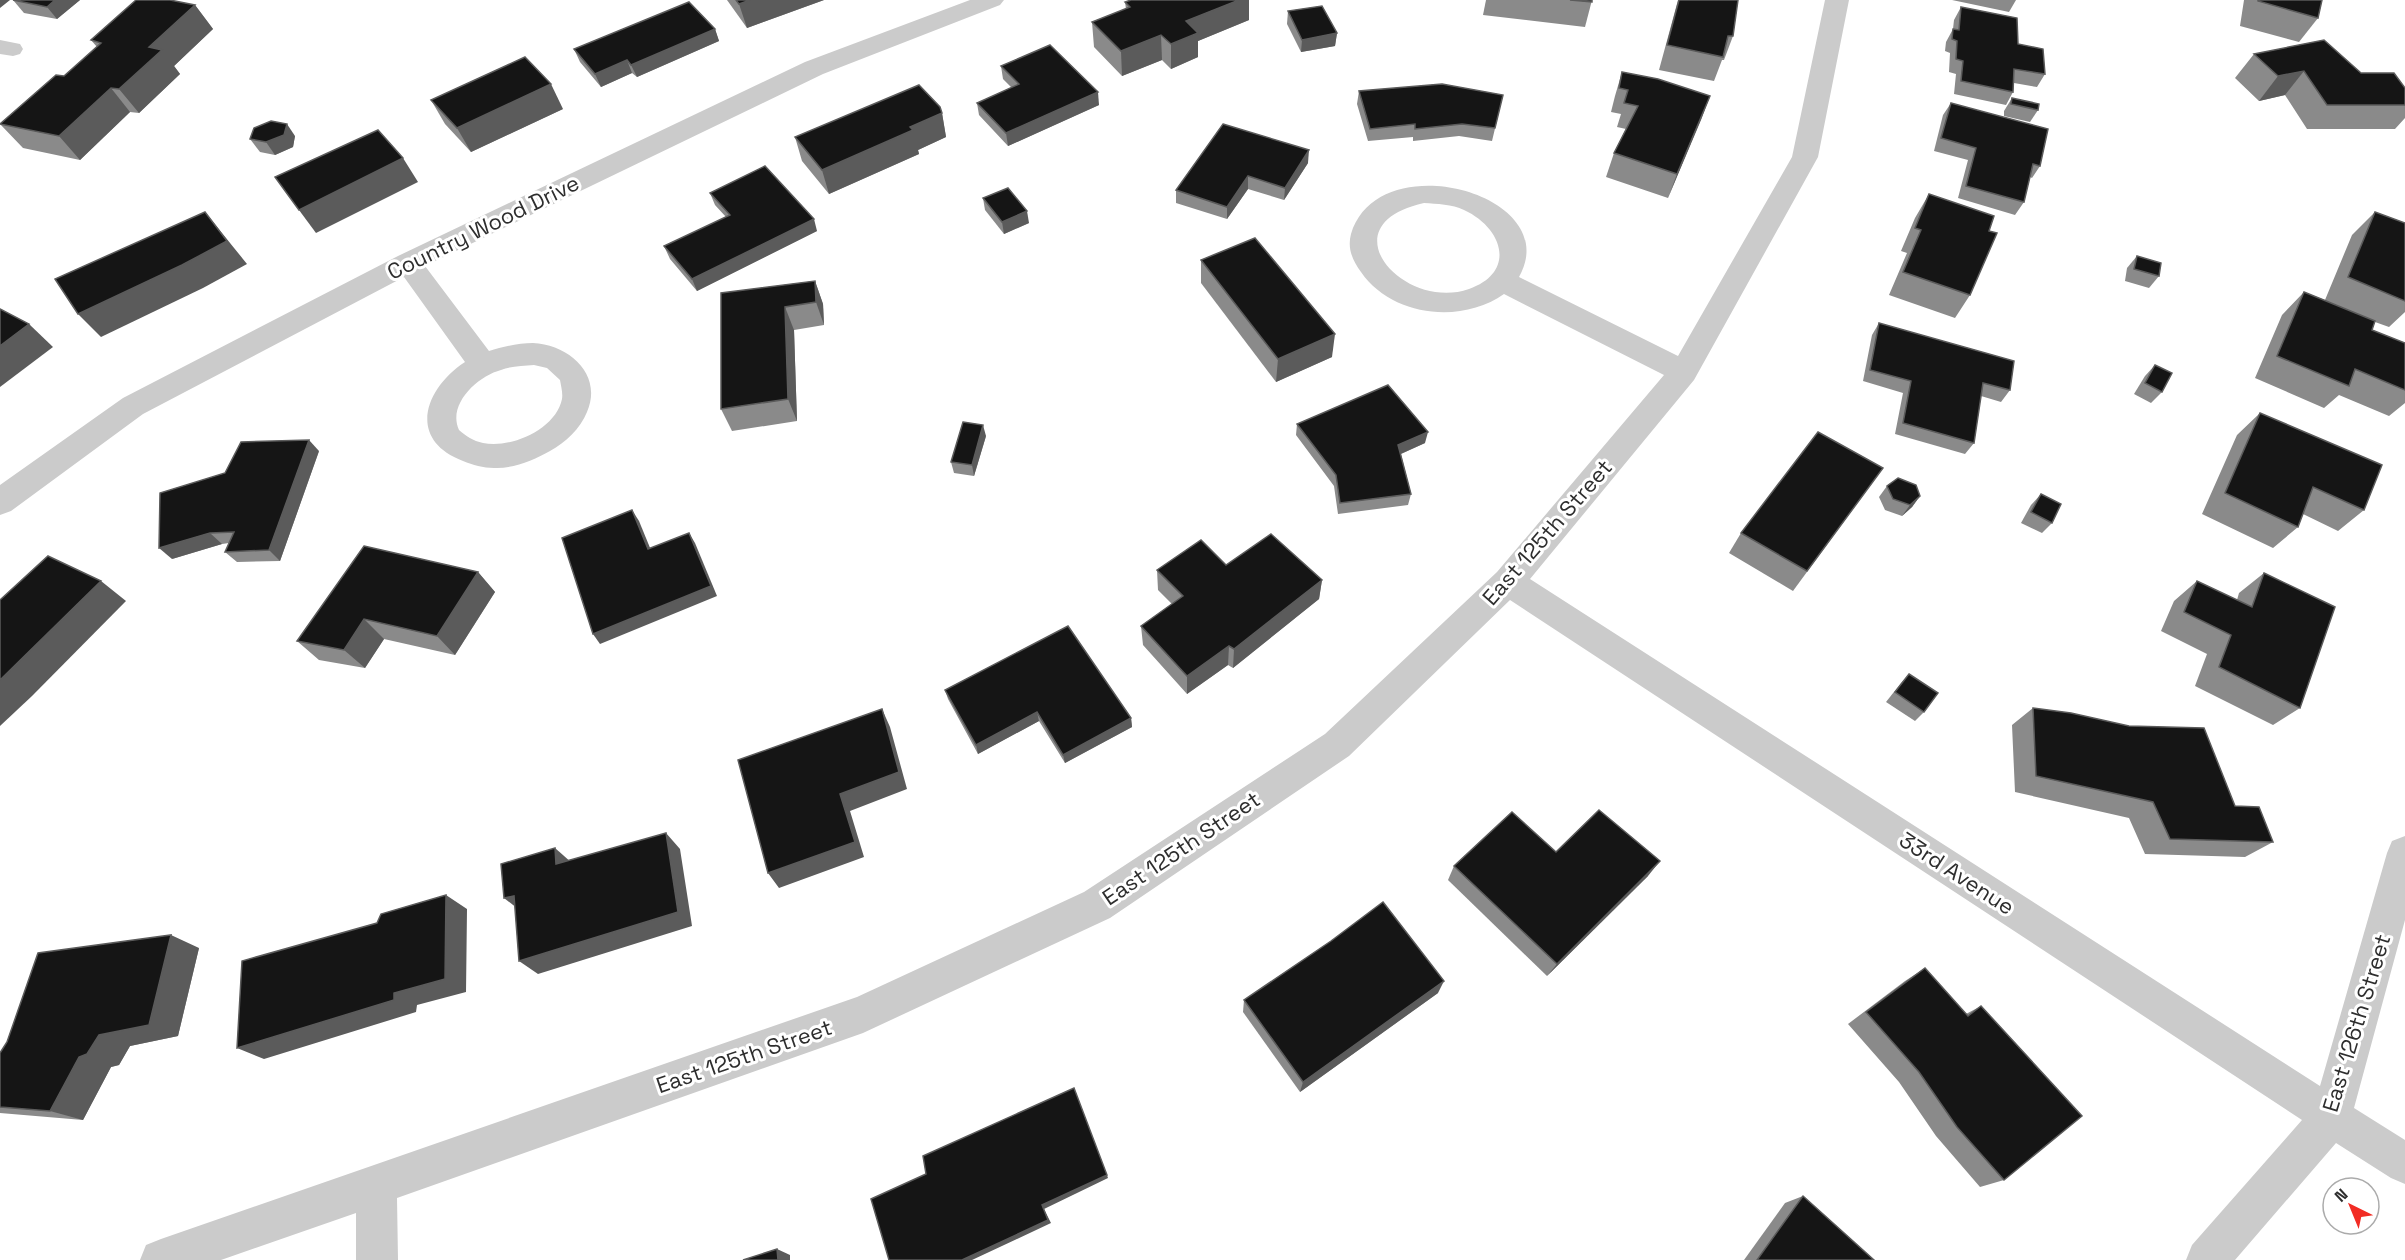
<svg xmlns="http://www.w3.org/2000/svg" width="2405" height="1260" viewBox="0 0 2405 1260" font-family="'Space Grotesk',sans-serif">
<style>
.lines{fill:none;stroke-linecap:round;stroke-linejoin:round}
.lane{fill:#cbcbcb;fill-rule:evenodd}
.street{fill:#cbcbcb;fill-rule:evenodd}
.wall{fill:#8a8a8a}
.shaded-wall{fill:#5b5b5b}
.building{fill:#151515;stroke:#5b5b5b;stroke-width:1.5}
.labels{text-anchor:middle;dominant-baseline:central;stroke-width:6;stroke-linejoin:round;paint-order:stroke}
.street-label{font-size:22px;fill:#2e2e2e;stroke:#fff}
</style>
<rect width="100%" height="100%" fill="#fff"/>
<g class="lines">
<polygon class="lane" points="0,40 20,44 23,49 20,54 13,56 0,54"/>
<g class="street">
<path d="M970,0H1004L1000,5L823,74L425,266L489,351C502,347 519,343 533,343C570,345 603,375 587,412C580,429 566,442 550,451C534,460 513,469 494,468C483,468 473,465 463,461C407,440 424,389 465,362L404,277L143,414L11,511L0,515V485L123,398L398,256L805,62ZM534,365L547,368L560,380C561,386 563,393 562,399C556,429 511,449 483,443C473,441 466,436 459,430C447,404 478,376 501,370C511,366 523,366 534,365Z"/>
<path d="M1825,0H1849L1818,157L1694,380L1530,579L2320,1086L2387,853L2392,841L2405,836V920L2354,1108L2405,1140V1184L2391,1178L2336,1143L2235,1260H2186L2192,1245L2302,1120L1510,600L1349,756L1110,918L863,1033L397,1198L398,1260H356V1213L221,1260H140L146,1245L161,1239L857,997L1084,892L1325,734L1497,572L1664,375L1504,294C1462,324 1392,317 1361,272C1353,261 1347,249 1351,234C1378,143 1566,194 1519,277L1678,356L1792,157ZM1424,203C1437,204 1452,204 1464,210C1503,228 1517,272 1469,289C1404,312 1325,225 1424,203Z"/>
</g>
</g>
<g class="wall">
<polygon points="13,0 80,0 57,19 24,13"/>
<polygon points="727,0 824,0 747,28"/>
<polygon points="1486,0 1592,0 1585,27 1483,15"/>
<polygon points="1678,0 1738,0 1733,36 1724,60 1722,60 1714,81 1659,70"/>
<polygon points="1952,0 2016,0 2009,12"/>
<polygon points="2244,0 2322,0 2318,18 2299,42 2240,26"/>
<polygon points="1125,2 1249,20 1198,41 1198,57 1171,69 1162,60 1122,76 1094,47 1092,22 1126,9"/>
<polygon points="195,5 213,29 174,66 180,74 139,113 130,112 80,160 23,148 0,124 64,76 97,47 91,40"/>
<polygon points="1961,7 2018,44 2045,74 2037,87 2014,83 2013,92 2006,105 1954,94 1956,74 1949,72 1950,53 1945,51 1946,42 1953,29 1954,20"/>
<polygon points="1288,11 1337,33 1335,46 1301,52 1287,24"/>
<polygon points="715,29 719,41 637,77 632,73 601,87 580,62 574,49"/>
<polygon points="2254,54 2361,73 2405,88 2405,118 2395,129 2307,129 2285,95 2259,101 2235,78"/>
<polygon points="1001,66 1099,105 1008,146 979,115 977,103 1012,88 1003,79"/>
<polygon points="1622,72 1710,96 1668,198 1606,177 1614,153 1626,129 1617,127 1621,114 1611,112 1615,96"/>
<polygon points="1359,91 1503,95 1492,141 1459,136 1413,141 1413,137 1368,141 1357,104"/>
<polygon points="2012,98 2038,110 2030,122 2004,116 2004,111"/>
<polygon points="431,100 563,109 471,152 445,124"/>
<polygon points="1951,103 2040,166 2032,178 2030,177 2024,202 2015,215 1958,198 1968,160 1934,151 1943,115"/>
<polygon points="942,113 946,137 918,150 919,154 829,194 802,161 795,137"/>
<polygon points="295,136 293,147 275,155 260,152 250,139"/>
<polygon points="1308,163 1284,200 1248,189 1227,219 1176,203 1176,190"/>
<polygon points="710,193 817,231 697,291 670,259 664,246 726,217 715,205"/>
<polygon points="1929,194 1970,295 1955,318 1889,295 1907,253 1901,251 1915,218"/>
<polygon points="983,198 1029,223 1004,234 985,210"/>
<polygon points="2375,212 2405,223 2405,312 2389,327 2375,322 2372,330 2405,343 2405,403 2389,416 2339,395 2324,408 2255,378 2282,315 2304,292 2325,300 2352,235"/>
<polygon points="2137,256 2159,276 2149,288 2125,281 2127,268"/>
<polygon points="1201,260 1332,357 1276,382 1201,283"/>
<polygon points="815,281 823,304 824,325 794,330 797,421 732,431 721,409 721,293"/>
<polygon points="1879,323 2010,390 2001,402 1981,396 1974,443 1965,454 1895,434 1903,393 1863,381 1872,335"/>
<polygon points="2155,365 2162,392 2151,403 2134,394 2145,376"/>
<polygon points="2260,413 2364,510 2338,531 2303,514 2298,527 2273,548 2202,514 2237,435"/>
<polygon points="1297,424 1425,443 1401,454 1411,494 1408,505 1338,514 1334,486 1296,435"/>
<polygon points="986,436 974,476 954,473 951,462"/>
<polygon points="319,451 280,561 237,562 225,552 229,543 222,544 172,559"/>
<polygon points="1883,468 1793,591 1729,553 1741,533"/>
<polygon points="1887,486 1920,496 1912,507 1902,516 1885,510 1879,497"/>
<polygon points="2041,494 2052,523 2042,533 2021,523 2031,505"/>
<polygon points="1226,565 1322,580 1319,599 1233,668 1228,665 1187,694 1143,645 1141,626 1172,604 1158,590 1157,570"/>
<polygon points="478,572 495,592 455,655 384,639 365,668 319,660 297,641"/>
<polygon points="2264,573 2300,708 2273,725 2195,686 2207,654 2161,631 2174,601 2197,581 2237,600 2239,593"/>
<polygon points="1909,674 1924,712 1915,721 1886,702 1901,683"/>
<polygon points="945,690 1131,718 1132,727 1065,763 1039,721 978,754 948,699"/>
<polygon points="2033,708 2235,806 2273,842 2245,857 2145,854 2129,818 2015,792 2012,725"/>
<polygon points="1556,852 1648,876 1547,976 1448,880 1454,866"/>
<polygon points="199,948 178,1036 130,1046 119,1065 111,1067 83,1120 0,1113 0,1053"/>
<polygon points="1925,968 1966,1014 1981,1006 2004,1180 1980,1187 1936,1136 1899,1082 1848,1024 1905,981"/>
<polygon points="1438,993 1300,1092 1243,1012 1244,1000"/>
<polygon points="1803,1196 1874,1260 1744,1260 1785,1203"/>
</g>
<g class="shaded-wall">
<polygon points="0,0 10,0 0,8"/>
<polygon points="55,0 80,0 57,19 47,7"/>
<polygon points="750,0 824,0 747,28 739,4"/>
<polygon points="1239,0 1249,0 1249,20 1198,41 1198,57 1171,69 1171,44 1186,21"/>
<polygon points="195,5 213,29 174,66 180,74 139,113 119,89 149,47"/>
<polygon points="715,29 719,41 637,77 631,65"/>
<polygon points="1337,33 1335,46 1301,52 1302,40"/>
<polygon points="1161,35 1162,60 1122,76 1121,51"/>
<polygon points="627,60 632,73 601,87 595,74"/>
<polygon points="2304,71 2285,95 2259,101 2278,76"/>
<polygon points="551,84 563,109 471,152 457,128"/>
<polygon points="111,88 130,112 80,160 59,136"/>
<polygon points="1098,92 1099,105 1008,146 1006,133"/>
<polygon points="1710,96 1701,120 1668,198 1677,174"/>
<polygon points="942,113 946,137 918,150 919,154 829,194 822,170 910,127"/>
<polygon points="287,124 295,136 293,147 275,155 266,142"/>
<polygon points="1309,150 1308,163 1284,200 1285,188"/>
<polygon points="403,158 418,182 316,233 299,210"/>
<polygon points="1248,176 1248,189 1227,219 1227,207"/>
<polygon points="1027,211 1029,223 1004,234 1002,222"/>
<polygon points="205,212 247,264 203,288 101,337 78,314"/>
<polygon points="814,219 817,231 697,291 692,279"/>
<polygon points="815,281 823,304 824,325 816,302"/>
<polygon points="785,307 794,330 797,421 788,399"/>
<polygon points="29,324 53,347 0,387 0,346"/>
<polygon points="1335,334 1332,357 1276,382 1278,359"/>
<polygon points="983,425 986,436 974,476 972,465"/>
<polygon points="1428,432 1425,443 1396,456 1398,445"/>
<polygon points="309,440 319,451 280,561 269,550"/>
<polygon points="1920,496 1912,507 1902,516 1910,505"/>
<polygon points="632,510 639,521 655,560 648,549"/>
<polygon points="210,533 222,544 172,559 159,548"/>
<polygon points="689,533 695,543 717,596 600,644 593,634"/>
<polygon points="478,572 495,592 455,655 437,636"/>
<polygon points="1322,580 1319,599 1233,668 1234,649"/>
<polygon points="101,581 126,601 32,696 0,726 0,680"/>
<polygon points="364,619 384,639 365,668 344,650"/>
<polygon points="1229,646 1228,665 1187,694 1187,676"/>
<polygon points="882,709 890,727 907,789 850,811 864,857 779,888 768,873 840,794"/>
<polygon points="1037,712 1039,721 978,754 976,745"/>
<polygon points="1131,718 1132,727 1065,763 1063,755"/>
<polygon points="666,833 680,849 692,926 538,974 519,961"/>
<polygon points="555,848 572,863 556,864"/>
<polygon points="1660,861 1648,876 1547,976 1557,964"/>
<polygon points="446,895 467,909 466,992 417,1005 416,1012 264,1059 237,1048 394,993"/>
<polygon points="514,896 522,912 504,898"/>
<polygon points="171,935 199,948 178,1036 130,1046 119,1065 111,1067 83,1120 50,1111 79,1057 99,1035"/>
<polygon points="1444,981 1438,993 1300,1092 1303,1082"/>
<polygon points="1107,1175 1108,1178 1044,1209 1051,1223 972,1260 962,1260 1042,1205"/>
<polygon points="777,1249 790,1255 790,1260 778,1260"/>
</g>
<g class="building">
<polygon points="13,0 55,0 47,7"/>
<polygon points="136,0 170,0 195,5 149,47 162,50 119,89 111,88 59,136 0,124 56,75 64,76 101,43 91,40"/>
<polygon points="736,0 750,0 739,4"/>
<polygon points="1131,0 1239,0 1186,21 1198,33 1171,44 1161,35 1121,51 1092,22 1130,7 1125,2"/>
<polygon points="1570,0 1592,0 1592,2"/>
<polygon points="1679,0 1738,0 1733,36 1728,36 1723,57 1667,45"/>
<polygon points="2258,0 2322,0 2318,18 2258,1"/>
<polygon points="689,2 715,29 631,65 627,60 595,74 574,49"/>
<polygon points="1322,6 1337,33 1302,40 1288,11"/>
<polygon points="1961,7 2017,18 2018,44 2043,49 2045,74 2014,69 2013,92 1961,81 1963,61 1956,59 1957,41 1952,39 1953,29 1959,30"/>
<polygon points="2324,40 2361,73 2394,73 2405,88 2405,105 2327,105 2304,71 2278,76 2254,54"/>
<polygon points="1050,45 1098,92 1006,133 977,103 1019,84 1001,66"/>
<polygon points="525,57 551,84 457,128 431,100"/>
<polygon points="1622,72 1658,79 1710,96 1677,174 1614,153 1638,106 1624,103 1628,90 1619,88"/>
<polygon points="1442,84 1503,95 1495,128 1462,124 1415,129 1415,124 1370,129 1359,91"/>
<polygon points="919,85 940,107 942,113 910,127 913,130 822,170 795,137"/>
<polygon points="2012,98 2039,104 2038,110 2011,104"/>
<polygon points="1951,103 2048,129 2040,166 2033,164 2024,202 1966,186 1976,148 1941,138"/>
<polygon points="271,121 287,124 284,135 266,142 250,139 254,128"/>
<polygon points="1223,124 1309,150 1285,188 1248,176 1227,207 1176,190"/>
<polygon points="378,130 403,158 299,210 275,177"/>
<polygon points="765,166 814,219 692,279 664,246 730,215 710,193"/>
<polygon points="1008,188 1027,211 1002,222 983,198"/>
<polygon points="1929,194 1994,216 1989,231 1997,233 1970,295 1903,272 1921,230 1915,228"/>
<polygon points="205,212 227,241 182,265 78,314 55,279"/>
<polygon points="2375,212 2405,223 2405,301 2348,277"/>
<polygon points="1255,238 1335,334 1278,359 1201,260"/>
<polygon points="2137,256 2161,263 2159,276 2134,269"/>
<polygon points="815,281 816,302 785,307 788,399 721,409 721,293"/>
<polygon points="2304,292 2375,321 2372,330 2405,343 2405,390 2355,369 2349,386 2277,356"/>
<polygon points="0,309 29,324 0,346"/>
<polygon points="1879,323 2014,361 2010,390 1983,383 1974,443 1903,423 1911,381 1870,370"/>
<polygon points="2155,365 2172,373 2162,392 2145,383"/>
<polygon points="1388,385 1428,432 1398,445 1411,494 1340,503 1336,475 1297,424"/>
<polygon points="2260,413 2382,465 2364,510 2313,487 2298,527 2225,493"/>
<polygon points="963,422 983,425 972,465 951,462"/>
<polygon points="1818,432 1883,468 1807,571 1741,533"/>
<polygon points="309,440 269,550 225,552 234,532 210,533 159,548 160,493 225,473 241,442"/>
<polygon points="1898,478 1916,485 1920,496 1910,505 1893,499 1887,486"/>
<polygon points="2041,494 2061,504 2052,523 2031,512"/>
<polygon points="632,510 648,549 689,533 711,586 593,634 562,538"/>
<polygon points="1271,534 1322,580 1234,649 1229,646 1187,676 1141,626 1183,596 1157,570 1201,540 1226,565"/>
<polygon points="364,546 478,572 437,636 364,619 344,650 297,641"/>
<polygon points="48,556 101,581 0,680 0,600"/>
<polygon points="2264,573 2335,607 2300,708 2219,667 2231,635 2184,612 2197,581 2252,607"/>
<polygon points="1068,626 1131,718 1063,755 1037,712 976,745 945,690"/>
<polygon points="1909,674 1938,693 1924,712 1895,692"/>
<polygon points="2033,708 2071,713 2129,726 2204,728 2235,806 2259,807 2273,842 2170,839 2153,802 2036,776"/>
<polygon points="882,709 899,772 840,794 855,842 768,873 738,760"/>
<polygon points="1599,810 1660,861 1557,964 1454,866 1512,812 1556,852"/>
<polygon points="666,833 678,912 519,961 514,896 504,898 501,864 555,848 556,864"/>
<polygon points="446,895 445,979 394,993 394,1000 237,1048 242,961 377,923 381,914"/>
<polygon points="1383,902 1444,981 1303,1082 1244,1000 1331,941"/>
<polygon points="171,935 149,1025 99,1035 87,1054 79,1057 50,1111 0,1107 0,1053 7,1042 38,953"/>
<polygon points="1925,968 1968,1016 1981,1006 2082,1116 2004,1180 1957,1127 1919,1072 1866,1012"/>
<polygon points="1074,1088 1107,1175 1042,1205 1048,1220 962,1260 889,1260 871,1199 926,1174 923,1156"/>
<polygon points="1803,1196 1874,1260 1757,1260"/>
<polygon points="777,1249 778,1260 743,1260"/>
</g>
<g class="labels">
<g class="street-label">
<text transform="translate(483 227) rotate(-26)">Country Wood Drive</text>
<text transform="translate(1547 532) rotate(-49)">East 125th Street</text>
<text transform="translate(1181 848) rotate(-34)">East 125th Street</text>
<text transform="translate(1957 873) rotate(33)">33rd Avenue</text>
<text transform="translate(2356 1023) rotate(-73)">East 126th Street</text>
<text transform="translate(744 1056) rotate(-19)">East 125th Street</text>
</g>
</g>
<g transform="translate(2351 1206) rotate(317)"><circle r="28" fill="#ffffff" stroke="#ababab" stroke-width="1.5"/>
<path d="M0-4.5L10 22L0 15L-10 22Z" fill="#f22c24"/>
<text y="-9" font-size="16" font-weight="bold" text-anchor="middle" fill="#2e2e2e">N</text>
</g>
</svg>
